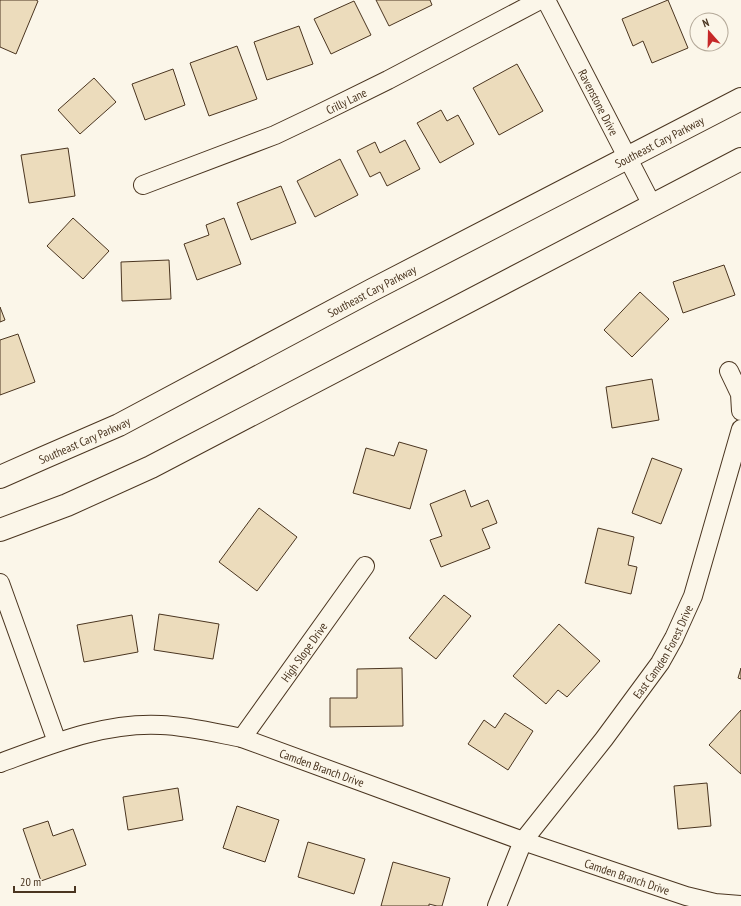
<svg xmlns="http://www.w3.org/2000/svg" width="741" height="906" viewBox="0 0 741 906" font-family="'PT Sans Narrow',sans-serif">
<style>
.building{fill:#ecdcbc;stroke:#4a3520}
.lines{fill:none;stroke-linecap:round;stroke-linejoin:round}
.minor-casing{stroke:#4a3520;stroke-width:20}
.primary-casing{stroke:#4a3520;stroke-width:24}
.minor{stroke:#fbf6e9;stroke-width:18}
.primary{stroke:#fbf6e9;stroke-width:22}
.labels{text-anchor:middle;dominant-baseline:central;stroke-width:3;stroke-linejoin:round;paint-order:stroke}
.street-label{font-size:12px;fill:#4a3520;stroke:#fbf6e9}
</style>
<rect width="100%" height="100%" fill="#fbf6e9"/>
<g class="building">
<polygon points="0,0 36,0 38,1 16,54 0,47"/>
<polygon points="376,0 430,0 432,5 389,26"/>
<polygon points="668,0 688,48 652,63 643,41 633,46 622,19"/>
<polygon points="354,1 371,35 331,54 314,19"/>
<polygon points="299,26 313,64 267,80 254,42"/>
<polygon points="237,46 257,99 209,116 190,63"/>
<polygon points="517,64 543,111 499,135 473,88"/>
<polygon points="173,69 185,105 145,120 132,84"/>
<polygon points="94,78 116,102 80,134 58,110"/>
<polygon points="441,110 447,121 458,115 474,144 440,163 417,123"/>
<polygon points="405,140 420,169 387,186 380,172 370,177 357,151 375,142 380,153"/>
<polygon points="68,148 75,196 29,203 21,155"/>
<polygon points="340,159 358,195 315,217 297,181"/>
<polygon points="281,186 296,223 251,240 237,203"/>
<polygon points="73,218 109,251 83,279 47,246"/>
<polygon points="224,218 241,264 197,280 184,244 209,235 206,225"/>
<polygon points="169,260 171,299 122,301 121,262"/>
<polygon points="724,265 735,295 683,313 673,282"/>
<polygon points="640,292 669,319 632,357 604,330"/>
<polygon points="0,307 5,320 0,322"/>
<polygon points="18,334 35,382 0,395 0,340"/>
<polygon points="652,379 659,420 612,428 606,387"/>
<polygon points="399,442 427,450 410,509 353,493 366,448 394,456"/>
<polygon points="652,458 682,469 661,524 632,513"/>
<polygon points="465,490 471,507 488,500 497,523 482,529 490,548 441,567 430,540 442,536 430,504"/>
<polygon points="259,508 297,537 257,591 219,562"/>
<polygon points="598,528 634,537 628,565 637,567 631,594 585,583"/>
<polygon points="444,595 471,616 436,659 409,638"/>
<polygon points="159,614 219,624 213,659 154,650"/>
<polygon points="132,615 138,652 84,662 77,625"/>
<polygon points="559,624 600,661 567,697 558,690 546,704 513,676"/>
<polygon points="402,668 403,726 330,727 330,698 357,698 357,669"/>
<polygon points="741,668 741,679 738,678"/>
<polygon points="741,710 741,774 709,745"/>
<polygon points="505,713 533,731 508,770 468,744 484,720 495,728"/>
<polygon points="707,783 711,826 678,829 674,786"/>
<polygon points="178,788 183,820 128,830 123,797"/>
<polygon points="237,806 279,820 265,862 223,848"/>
<polygon points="48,821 53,836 73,829 86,865 41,881 23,829"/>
<polygon points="308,842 365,859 354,894 298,877"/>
<polygon points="393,862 450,878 442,906 437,906 429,904 429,906 381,906"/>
</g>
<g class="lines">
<defs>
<g id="minor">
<path id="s1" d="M546,0L652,205"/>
<path id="s2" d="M143,185L275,135L317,115L388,80L540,0"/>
<polyline points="729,371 740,394 741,411"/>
<polyline points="0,583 57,742"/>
<path id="s3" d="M242,738L365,566"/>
<path id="s4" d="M0,763C52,744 105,722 161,725C188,726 216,733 242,738L523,841L686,896L715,903L741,905"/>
<path id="s5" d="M497,906L523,841L604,739L660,663L674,638L693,596L741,429"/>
</g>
<g id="primary">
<path id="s6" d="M0,477L43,458L119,425L372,290L741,99"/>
<polyline points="0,530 67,505 151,467 741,159"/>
</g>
</defs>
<use href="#minor" class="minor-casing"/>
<use href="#primary" class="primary-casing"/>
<use href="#minor" class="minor"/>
<use href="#primary" class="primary"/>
</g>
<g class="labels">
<g class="street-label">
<text stroke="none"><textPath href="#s2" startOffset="220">Crilly Lane</textPath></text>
<text stroke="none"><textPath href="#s1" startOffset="115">Ravenstone Drive</textPath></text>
<text stroke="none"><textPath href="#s6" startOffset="740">Southeast Cary Parkway</textPath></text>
<text stroke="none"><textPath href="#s6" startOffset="416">Southeast Cary Parkway</textPath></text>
<text stroke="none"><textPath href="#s6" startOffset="92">Southeast Cary Parkway</textPath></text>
<text stroke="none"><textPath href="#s5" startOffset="306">East Camden Forest Drive</textPath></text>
<text stroke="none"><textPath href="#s3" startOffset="106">High Slope Drive</textPath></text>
<text stroke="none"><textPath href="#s4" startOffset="334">Camden Branch Drive</textPath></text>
<text stroke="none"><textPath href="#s4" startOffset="658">Camden Branch Drive</textPath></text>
</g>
</g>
<g transform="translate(709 32) rotate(340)"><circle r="19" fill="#fbf6e9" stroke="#b4a999"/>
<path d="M0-3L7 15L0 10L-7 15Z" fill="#c62828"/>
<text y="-6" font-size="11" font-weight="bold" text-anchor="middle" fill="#4a3520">N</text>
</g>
<path d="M14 886v6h61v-6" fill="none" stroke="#4a3520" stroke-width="2"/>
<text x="20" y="886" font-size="12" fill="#4a3520" stroke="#fbf6e9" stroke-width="3" paint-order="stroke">20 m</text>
</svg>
